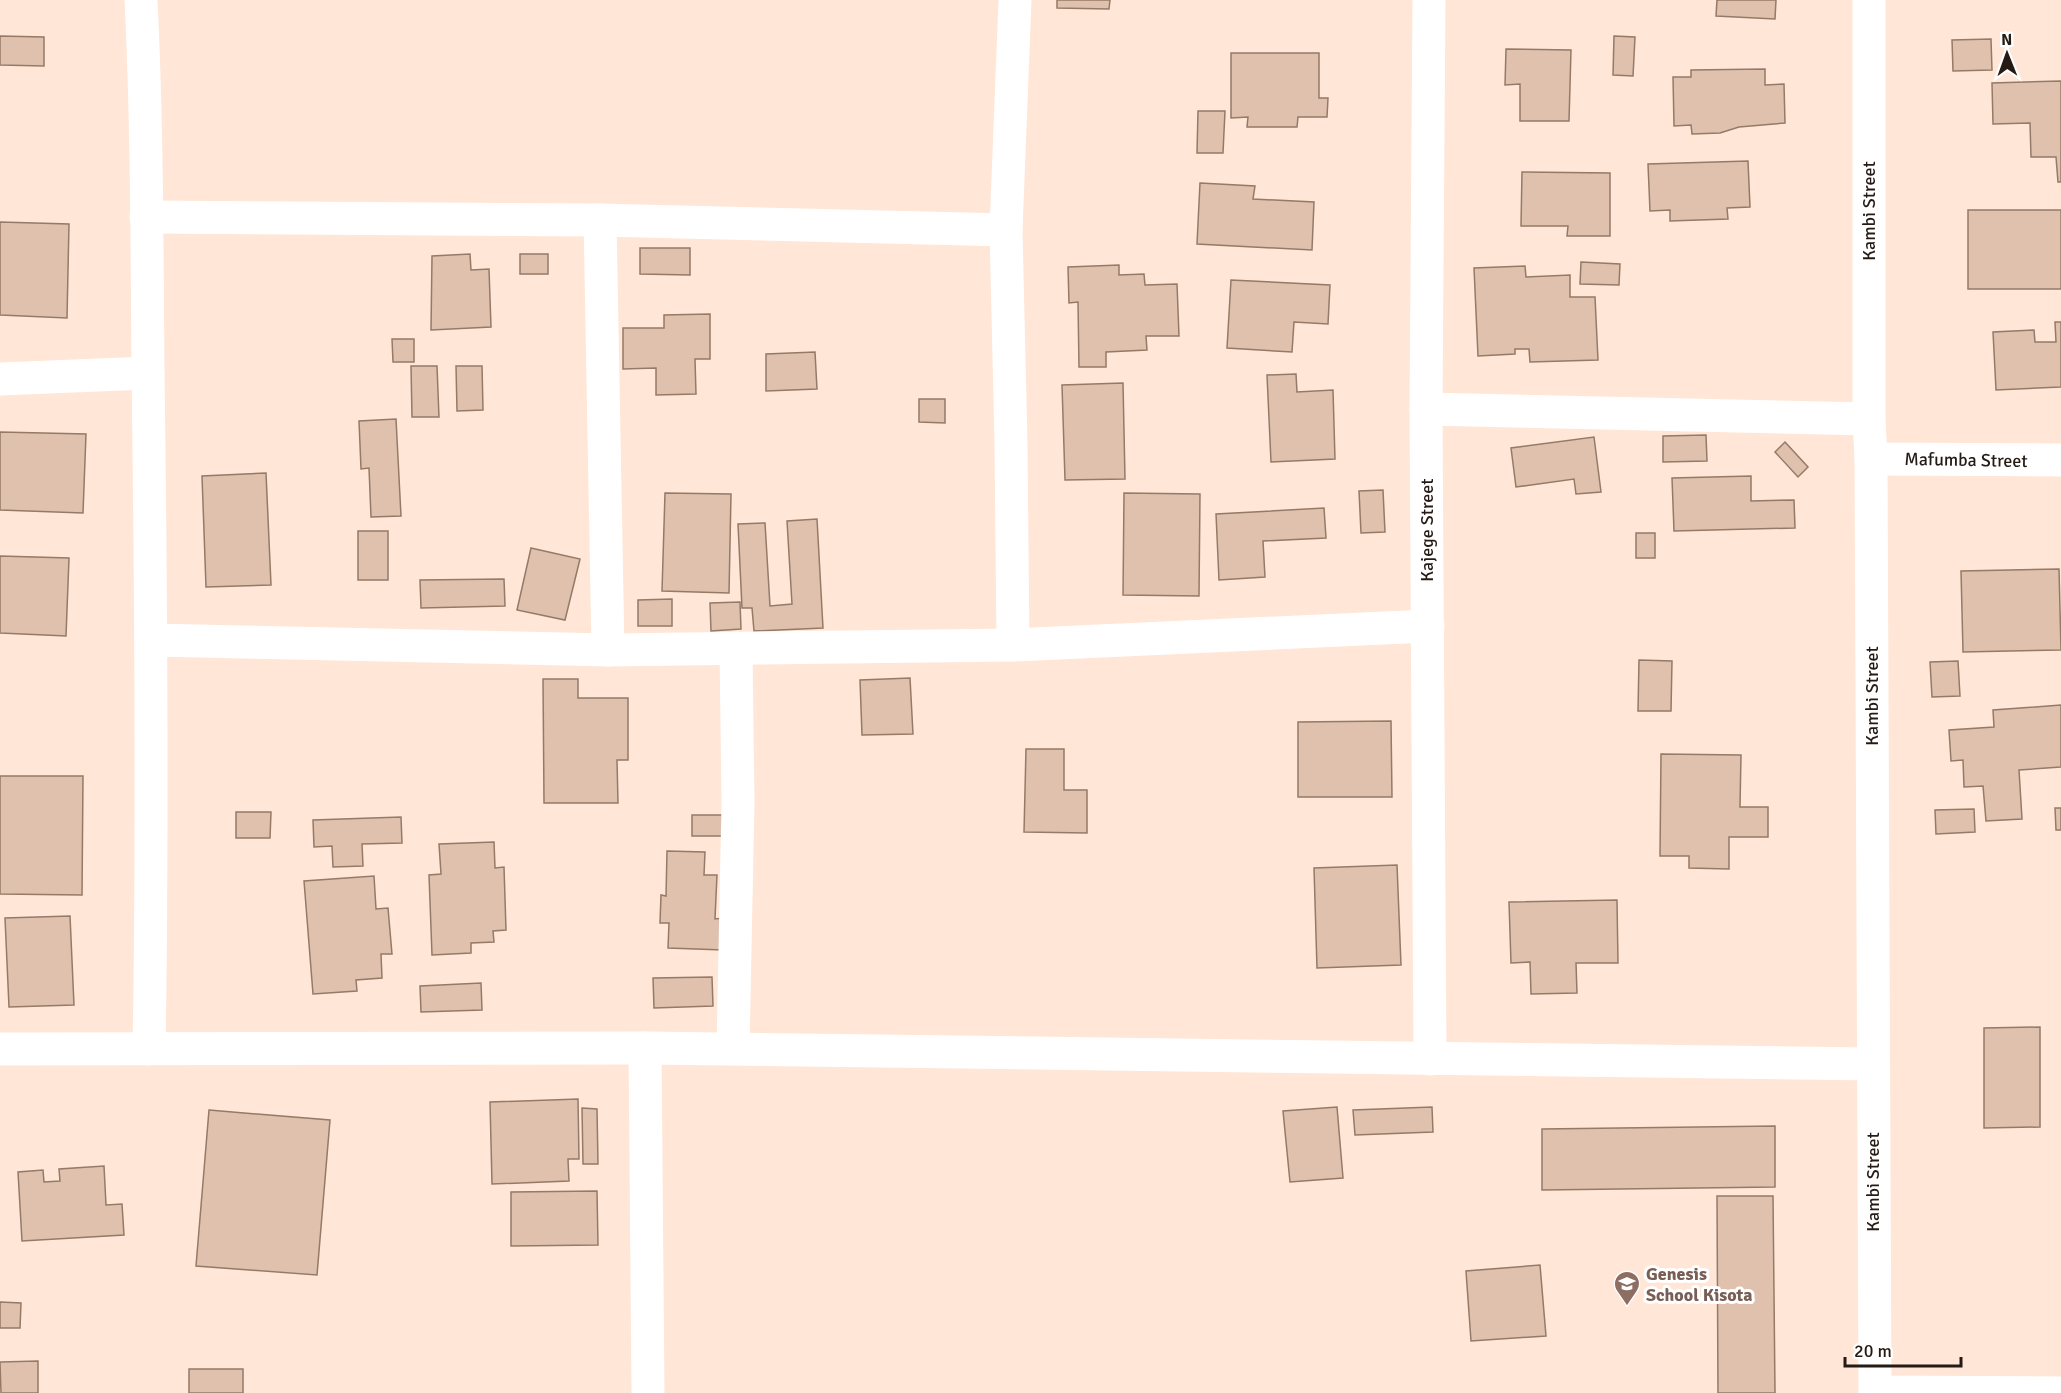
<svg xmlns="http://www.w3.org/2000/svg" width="2061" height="1393" viewBox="0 0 2061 1393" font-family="Signika,sans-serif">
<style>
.building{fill:#dfc1ae;stroke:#957a68;stroke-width:1.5}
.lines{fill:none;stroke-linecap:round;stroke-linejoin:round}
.minor{stroke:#fff;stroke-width:33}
.labels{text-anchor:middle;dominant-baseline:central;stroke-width:6;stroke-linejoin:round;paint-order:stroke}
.street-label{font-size:18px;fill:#261b14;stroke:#fff}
.education-label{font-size:18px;font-weight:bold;fill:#785e54;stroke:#fff;text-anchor:start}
</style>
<rect width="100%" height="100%" fill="#ffe6d6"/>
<g class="building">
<polygon points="1057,0 1110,0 1109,9 1057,8"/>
<polygon points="1717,0 1776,0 1775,19 1716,16"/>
<polygon points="0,36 44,37 44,66 0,65"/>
<polygon points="1614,36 1635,37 1633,76 1613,75"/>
<polygon points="1991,39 1992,70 1953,71 1952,40"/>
<polygon points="1506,49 1571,50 1569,121 1520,121 1520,84 1505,85"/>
<polygon points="1231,53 1319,53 1319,98 1328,98 1327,117 1298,117 1297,127 1247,127 1248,117 1231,118"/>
<polygon points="1765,69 1765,85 1784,84 1785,123 1739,127 1720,133 1692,134 1691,125 1674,126 1673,77 1691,77 1691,70"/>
<polygon points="2061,81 2061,182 2058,182 2056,157 2031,157 2030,123 1993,124 1992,83"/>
<polygon points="1198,111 1225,111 1223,153 1197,153"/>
<polygon points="1748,161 1750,207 1727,208 1728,219 1670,221 1670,210 1650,211 1648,164"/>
<polygon points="1522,172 1610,173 1610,236 1567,236 1568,226 1521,226"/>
<polygon points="1200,183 1255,186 1253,199 1314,202 1312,250 1197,244"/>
<rect x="1968" y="210" width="93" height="79"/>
<polygon points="0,222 69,224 67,318 0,315"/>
<polygon points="640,248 690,248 690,275 640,274"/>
<polygon points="470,254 471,270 489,269 491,327 431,330 432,256"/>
<rect x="520" y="254" width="28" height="20"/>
<polygon points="1581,262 1620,264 1619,285 1580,284"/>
<polygon points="1119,265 1119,275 1144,274 1145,285 1177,284 1179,336 1146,336 1147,350 1106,352 1106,367 1079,367 1078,302 1069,303 1068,267"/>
<polygon points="1525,266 1526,277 1570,275 1570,297 1595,297 1598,360 1530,362 1529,349 1515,349 1515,354 1478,356 1474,268"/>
<polygon points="1231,280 1330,285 1328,324 1294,322 1292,352 1227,348"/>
<polygon points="710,314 710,359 695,359 696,394 656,395 656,368 623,369 623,328 664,328 664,315"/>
<polygon points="2055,322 2061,322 2061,387 1996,390 1993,332 2034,330 2035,342 2056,342"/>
<polygon points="392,339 414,339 414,362 393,362"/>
<polygon points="815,352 817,389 766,391 766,354"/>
<polygon points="411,366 437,366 439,417 412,417"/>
<polygon points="456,366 482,366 483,410 457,411"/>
<polygon points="1296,374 1297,392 1333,390 1335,459 1271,462 1267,375"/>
<polygon points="1123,383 1125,479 1065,480 1062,385"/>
<polygon points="919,399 945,399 945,423 919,422"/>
<polygon points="396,419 401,516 371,517 369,468 361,469 359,421"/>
<polygon points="0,432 86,434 83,513 0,510"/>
<polygon points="1706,435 1707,461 1663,462 1663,436"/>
<polygon points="1594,437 1601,492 1576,494 1574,479 1516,487 1511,448"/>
<polygon points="1785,442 1808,467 1798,477 1775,452"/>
<polygon points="266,473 271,585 206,587 202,476"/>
<polygon points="1751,476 1751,501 1794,500 1795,528 1674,531 1672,478"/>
<polygon points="1383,490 1385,532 1361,533 1359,491"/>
<polygon points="665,493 731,494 729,593 662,591"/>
<polygon points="1124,493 1200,494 1199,596 1123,595"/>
<polygon points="1324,508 1326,538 1263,541 1265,577 1219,580 1216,514"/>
<polygon points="817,519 823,628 754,631 752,608 742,608 738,524 765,523 770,606 792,604 787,521"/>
<rect x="358" y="531" width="30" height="49"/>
<rect x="1636" y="533" width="19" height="25"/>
<polygon points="531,548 580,559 565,620 517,610"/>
<polygon points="0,556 69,558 66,636 0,633"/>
<polygon points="2059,569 2061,650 1963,652 1961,571"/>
<polygon points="504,579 505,606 421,608 420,580"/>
<polygon points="672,599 672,626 638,626 638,600"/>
<polygon points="740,602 741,629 711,631 710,603"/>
<polygon points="1639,660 1672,661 1671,711 1638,711"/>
<polygon points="1958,661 1960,696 1932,697 1930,662"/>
<polygon points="910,678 913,734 862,735 860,680"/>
<polygon points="543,679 578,679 578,698 628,698 628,760 617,760 618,803 544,803"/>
<polygon points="2061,705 2061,767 2019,770 2022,819 1986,821 1983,786 1964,787 1963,760 1951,761 1949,730 1994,727 1993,710"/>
<polygon points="1391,721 1392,797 1298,797 1298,722"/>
<polygon points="1026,749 1064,749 1064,790 1087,790 1087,833 1024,832"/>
<polygon points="1661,754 1741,755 1740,807 1768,807 1768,837 1729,837 1729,869 1689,868 1689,856 1660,856"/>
<polygon points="0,776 83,776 82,895 0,894"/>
<polygon points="2055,808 2061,808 2061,830 2056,830"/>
<polygon points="1974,809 1975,832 1936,834 1935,810"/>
<polygon points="236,812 271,812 270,838 236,838"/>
<rect x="692" y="815" width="30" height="21"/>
<polygon points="401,817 402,843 362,844 363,866 333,867 332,846 314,847 313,820"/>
<polygon points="494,842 495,868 504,867 506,930 493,931 494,942 471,943 471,953 432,955 429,875 441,874 439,844"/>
<polygon points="667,851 705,852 704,875 717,875 715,919 723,918 723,950 668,948 669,923 660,923 661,895 666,896"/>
<polygon points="1397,865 1401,965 1317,968 1314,868"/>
<polygon points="374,876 376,909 388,908 392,954 381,954 382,978 356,980 357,991 313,994 304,881"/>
<polygon points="1617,900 1618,963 1576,963 1577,993 1531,994 1530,962 1511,963 1509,902"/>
<polygon points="70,916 74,1005 9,1007 5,918"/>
<polygon points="712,977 713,1006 654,1008 653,978"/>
<polygon points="481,983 482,1010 421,1012 420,986"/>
<polygon points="2040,1027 2040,1127 1984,1128 1984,1028"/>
<polygon points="578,1099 579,1159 568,1159 569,1181 492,1184 490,1102"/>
<polygon points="1337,1107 1343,1178 1290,1182 1283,1111"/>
<polygon points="1432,1107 1433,1132 1355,1135 1353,1110"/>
<polygon points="582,1108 597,1109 598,1164 583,1164"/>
<polygon points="209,1110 330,1120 317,1275 196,1266"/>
<polygon points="1775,1126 1775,1187 1542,1190 1542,1129"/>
<polygon points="104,1166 106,1205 122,1204 124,1235 22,1241 18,1172 43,1170 44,1182 60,1181 59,1169"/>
<polygon points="597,1191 598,1245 511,1246 511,1192"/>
<polygon points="1717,1196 1773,1196 1775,1393 1718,1393"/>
<polygon points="1540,1265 1546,1336 1471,1341 1466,1271"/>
<polygon points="0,1302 21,1303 20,1328 0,1328"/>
<polygon points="38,1361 38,1393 1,1393 0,1362"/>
<rect x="189" y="1369" width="54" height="24"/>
</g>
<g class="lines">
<g class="minor">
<path d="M141,0C147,123 147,246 148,369C151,596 153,822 149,1049"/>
<polyline points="1429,0 1426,409 1430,1059"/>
<polyline points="1869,0 1869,419 1871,459 1875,1393"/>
<polyline points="146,217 600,220 1006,230"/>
<polyline points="600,220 608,650"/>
<polyline points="0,379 148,373"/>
<polyline points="1426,409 1869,419"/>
<polyline points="1871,459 2061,460"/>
<polyline points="152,640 608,650 1013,645 1428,626"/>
<polyline points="1013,645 1011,443 1006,230 1015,0"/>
<polyline points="645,1048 648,1393"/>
<polyline points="0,1049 645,1048 1872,1064"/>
<polyline points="733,1049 738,802 736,648"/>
<polyline points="1875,1392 2061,1393"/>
</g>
</g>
<defs>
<symbol id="school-pin" viewBox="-11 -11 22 30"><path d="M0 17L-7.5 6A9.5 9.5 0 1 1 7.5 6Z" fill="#8d6e63" stroke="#fff"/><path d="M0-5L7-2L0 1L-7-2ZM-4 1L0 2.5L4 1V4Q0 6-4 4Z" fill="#fff"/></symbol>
</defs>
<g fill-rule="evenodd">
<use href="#school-pin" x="1612" y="1269" width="30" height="40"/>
</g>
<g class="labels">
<g class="street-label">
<text transform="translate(1869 211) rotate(-90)">Kambi Street</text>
<text transform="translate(1966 460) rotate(1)">Mafumba Street</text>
<text transform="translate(1427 530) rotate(-90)">Kajege Street</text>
<text transform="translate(1872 696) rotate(-90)">Kambi Street</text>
<text transform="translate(1873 1182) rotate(-90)">Kambi Street</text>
</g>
<g class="education-label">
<text x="1646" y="1274">Genesis<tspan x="1646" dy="21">School Kisota</tspan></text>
</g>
</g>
<g transform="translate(2007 54) rotate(359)" stroke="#ffffff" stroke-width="4.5" paint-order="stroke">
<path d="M0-4.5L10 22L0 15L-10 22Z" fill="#261b14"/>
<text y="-9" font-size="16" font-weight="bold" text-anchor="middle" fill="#261b14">N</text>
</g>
<path d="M1845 1357v9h116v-9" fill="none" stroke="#261b14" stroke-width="3"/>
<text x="1854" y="1357" font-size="18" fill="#261b14" stroke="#ffffff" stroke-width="4.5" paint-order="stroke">20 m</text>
</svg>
